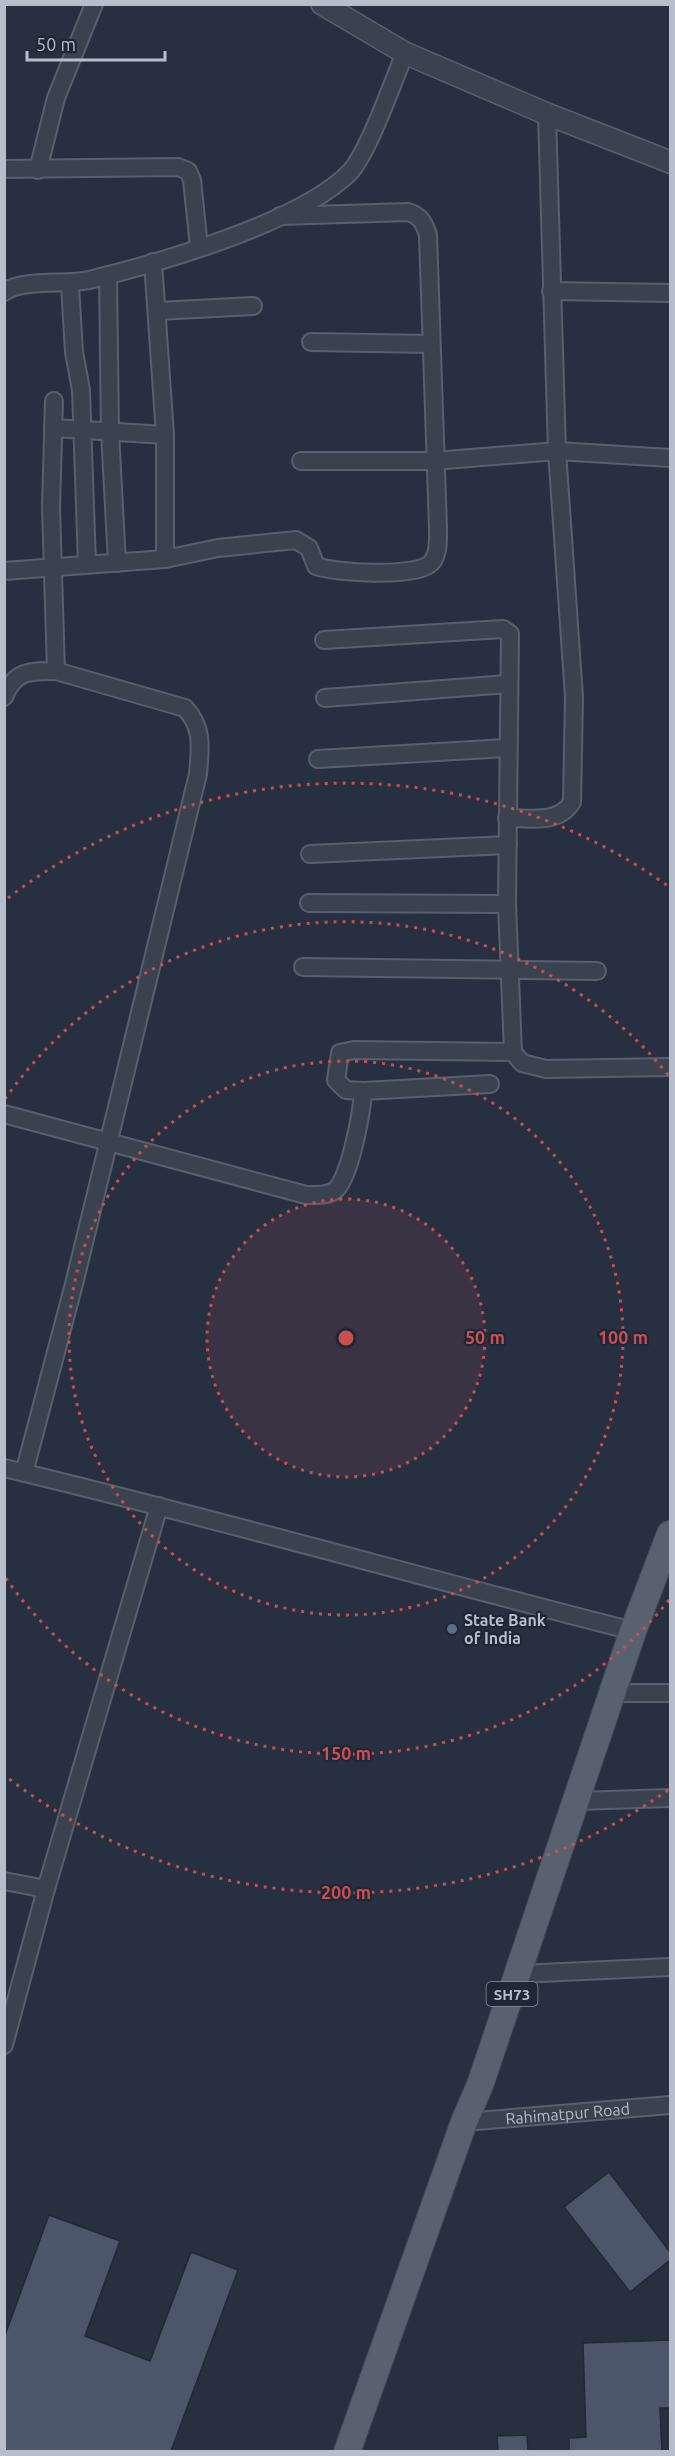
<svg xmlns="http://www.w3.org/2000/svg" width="675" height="2456" viewBox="0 0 675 2456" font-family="Ubuntu,sans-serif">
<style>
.building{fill:#4c566a;stroke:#212938;stroke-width:1.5}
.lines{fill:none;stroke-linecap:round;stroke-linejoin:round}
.minor-casing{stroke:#58606e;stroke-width:20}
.tertiary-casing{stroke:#58606e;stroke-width:24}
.primary-casing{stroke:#434b5a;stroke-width:28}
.minor{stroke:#3a4250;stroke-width:16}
.tertiary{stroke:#3a4250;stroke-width:21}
.primary{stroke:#586170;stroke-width:26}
.ring{fill:none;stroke:#ce4d51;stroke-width:3;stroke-dasharray:3 6}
.service-dot{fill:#5c6f8a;stroke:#1e2736;stroke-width:2}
.labels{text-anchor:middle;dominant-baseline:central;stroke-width:4.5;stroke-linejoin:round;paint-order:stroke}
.shield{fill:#1e2736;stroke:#88909e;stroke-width:1.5}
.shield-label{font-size:15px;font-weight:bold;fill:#b6bdcb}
.poi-label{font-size:16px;font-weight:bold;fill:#b6bdcb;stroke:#1e2736;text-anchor:start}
.street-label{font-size:16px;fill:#b6bdcb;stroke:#1e2736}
.centre{fill:#ce4d51;stroke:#1e2736;stroke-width:3}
.ring-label{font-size:18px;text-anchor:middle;font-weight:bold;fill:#ce4d51;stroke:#1e2736;stroke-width:4.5;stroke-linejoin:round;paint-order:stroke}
</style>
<rect width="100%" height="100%" fill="#263041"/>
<g class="building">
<polygon points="609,2172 670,2252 670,2260 630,2292 564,2207"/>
<polygon points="49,2215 120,2241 85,2336 150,2361 191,2252 238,2270 171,2451 4,2451 4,2338"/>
<polygon points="670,2340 670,2408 660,2408 662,2451 569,2451 569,2438 586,2437 583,2343"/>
<polygon points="527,2435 528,2451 498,2451 497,2436"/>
</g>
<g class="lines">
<defs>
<g id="minor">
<polyline points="4,169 178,167 188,171 192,180 199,247"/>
<polyline points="38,170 56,98 94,4"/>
<polyline points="153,262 165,435"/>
<polyline points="108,275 110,432 117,563"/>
<polyline points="70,285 74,352 81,390 87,564"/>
<polyline points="551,291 670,293"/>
<path d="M4,292C22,279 66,285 89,280C159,263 299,223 349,173C368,154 393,81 405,53"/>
<polyline points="158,311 253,306"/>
<polyline points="311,342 431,344"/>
<polyline points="53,428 165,435 165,559"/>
<polyline points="301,461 434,461 557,451 670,458"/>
<path d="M4,571L165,559L218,548L296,540L309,548L316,566C334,573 417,578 431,563C439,554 438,540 438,528L428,235C424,223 421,216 408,212L280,216"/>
<polyline points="324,640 503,629 510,634 507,904 513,1052"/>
<path d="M4,697C15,670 30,671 56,671L51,507L54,401"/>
<polyline points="325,698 508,684"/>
<polyline points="318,759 507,748"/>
<path d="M507,818C531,818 559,824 572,802L574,697L557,451L547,114"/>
<polyline points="310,854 508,845"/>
<polyline points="309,903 507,904"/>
<polyline points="303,967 597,971"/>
<polyline points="363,1091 346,1090 336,1080 340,1053 354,1050 513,1052 522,1063 546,1069 670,1067"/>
<path d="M4,1114L306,1195C315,1195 326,1196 334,1191C350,1181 362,1110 363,1091L490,1084"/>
<path d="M4,1468C215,1518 423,1578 633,1631"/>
<path d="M24,1473L74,1284L198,774C200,748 204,729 185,708L56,671"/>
<polyline points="613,1693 670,1693"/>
<polyline points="577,1801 670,1798"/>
<polyline points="4,1881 46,1889"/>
<polyline points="519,1974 670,1967"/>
<polyline points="4,2045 46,1889 159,1506"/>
<path id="s1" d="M464,2122L670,2105"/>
</g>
<polyline id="tertiary" points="322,4 405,53 547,114 670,162"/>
<polyline id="primary" points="347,2452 464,2122 480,2085 633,1631 670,1534"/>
</defs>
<use href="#minor" class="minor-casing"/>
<use href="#tertiary" class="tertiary-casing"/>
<use href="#primary" class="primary-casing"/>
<use href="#minor" class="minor"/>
<use href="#tertiary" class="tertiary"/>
<use href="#primary" class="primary"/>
</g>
<circle cx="346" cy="1338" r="139" fill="#ce4d51" fill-opacity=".12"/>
<g class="ring">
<circle cx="346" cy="1338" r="139"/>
<circle cx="346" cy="1338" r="277"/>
<path d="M669 1600A416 416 0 0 1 5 1577M5 1099A416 416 0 0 1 669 1076"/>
<path d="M668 1790A555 555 0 0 1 8 1778M8 898A555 555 0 0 1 668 886"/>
</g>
<circle class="service-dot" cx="452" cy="1629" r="6"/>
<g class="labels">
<rect class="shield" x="486.5" y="1982" width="51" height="24" rx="4.5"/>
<g class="shield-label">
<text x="512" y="1994">SH73</text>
</g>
<g class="poi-label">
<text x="464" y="1620">State Bank<tspan x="464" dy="18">of India</tspan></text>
</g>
<g class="street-label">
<text stroke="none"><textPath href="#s1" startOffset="104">Rahimatpur Road</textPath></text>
</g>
</g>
<circle cx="346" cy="1338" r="9" class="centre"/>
<g class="ring-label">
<text x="485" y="1344">50 m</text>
<text x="623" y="1344">100 m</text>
<text x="346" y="1760">150 m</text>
<text x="346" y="1899">200 m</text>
</g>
<rect width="675" height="2456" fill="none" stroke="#b6bdcb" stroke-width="12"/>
<path d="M27 51v9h138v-9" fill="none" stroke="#b6bdcb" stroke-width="3"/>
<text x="36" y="51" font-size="18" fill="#b6bdcb" stroke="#1e2736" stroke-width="4.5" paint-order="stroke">50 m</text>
</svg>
